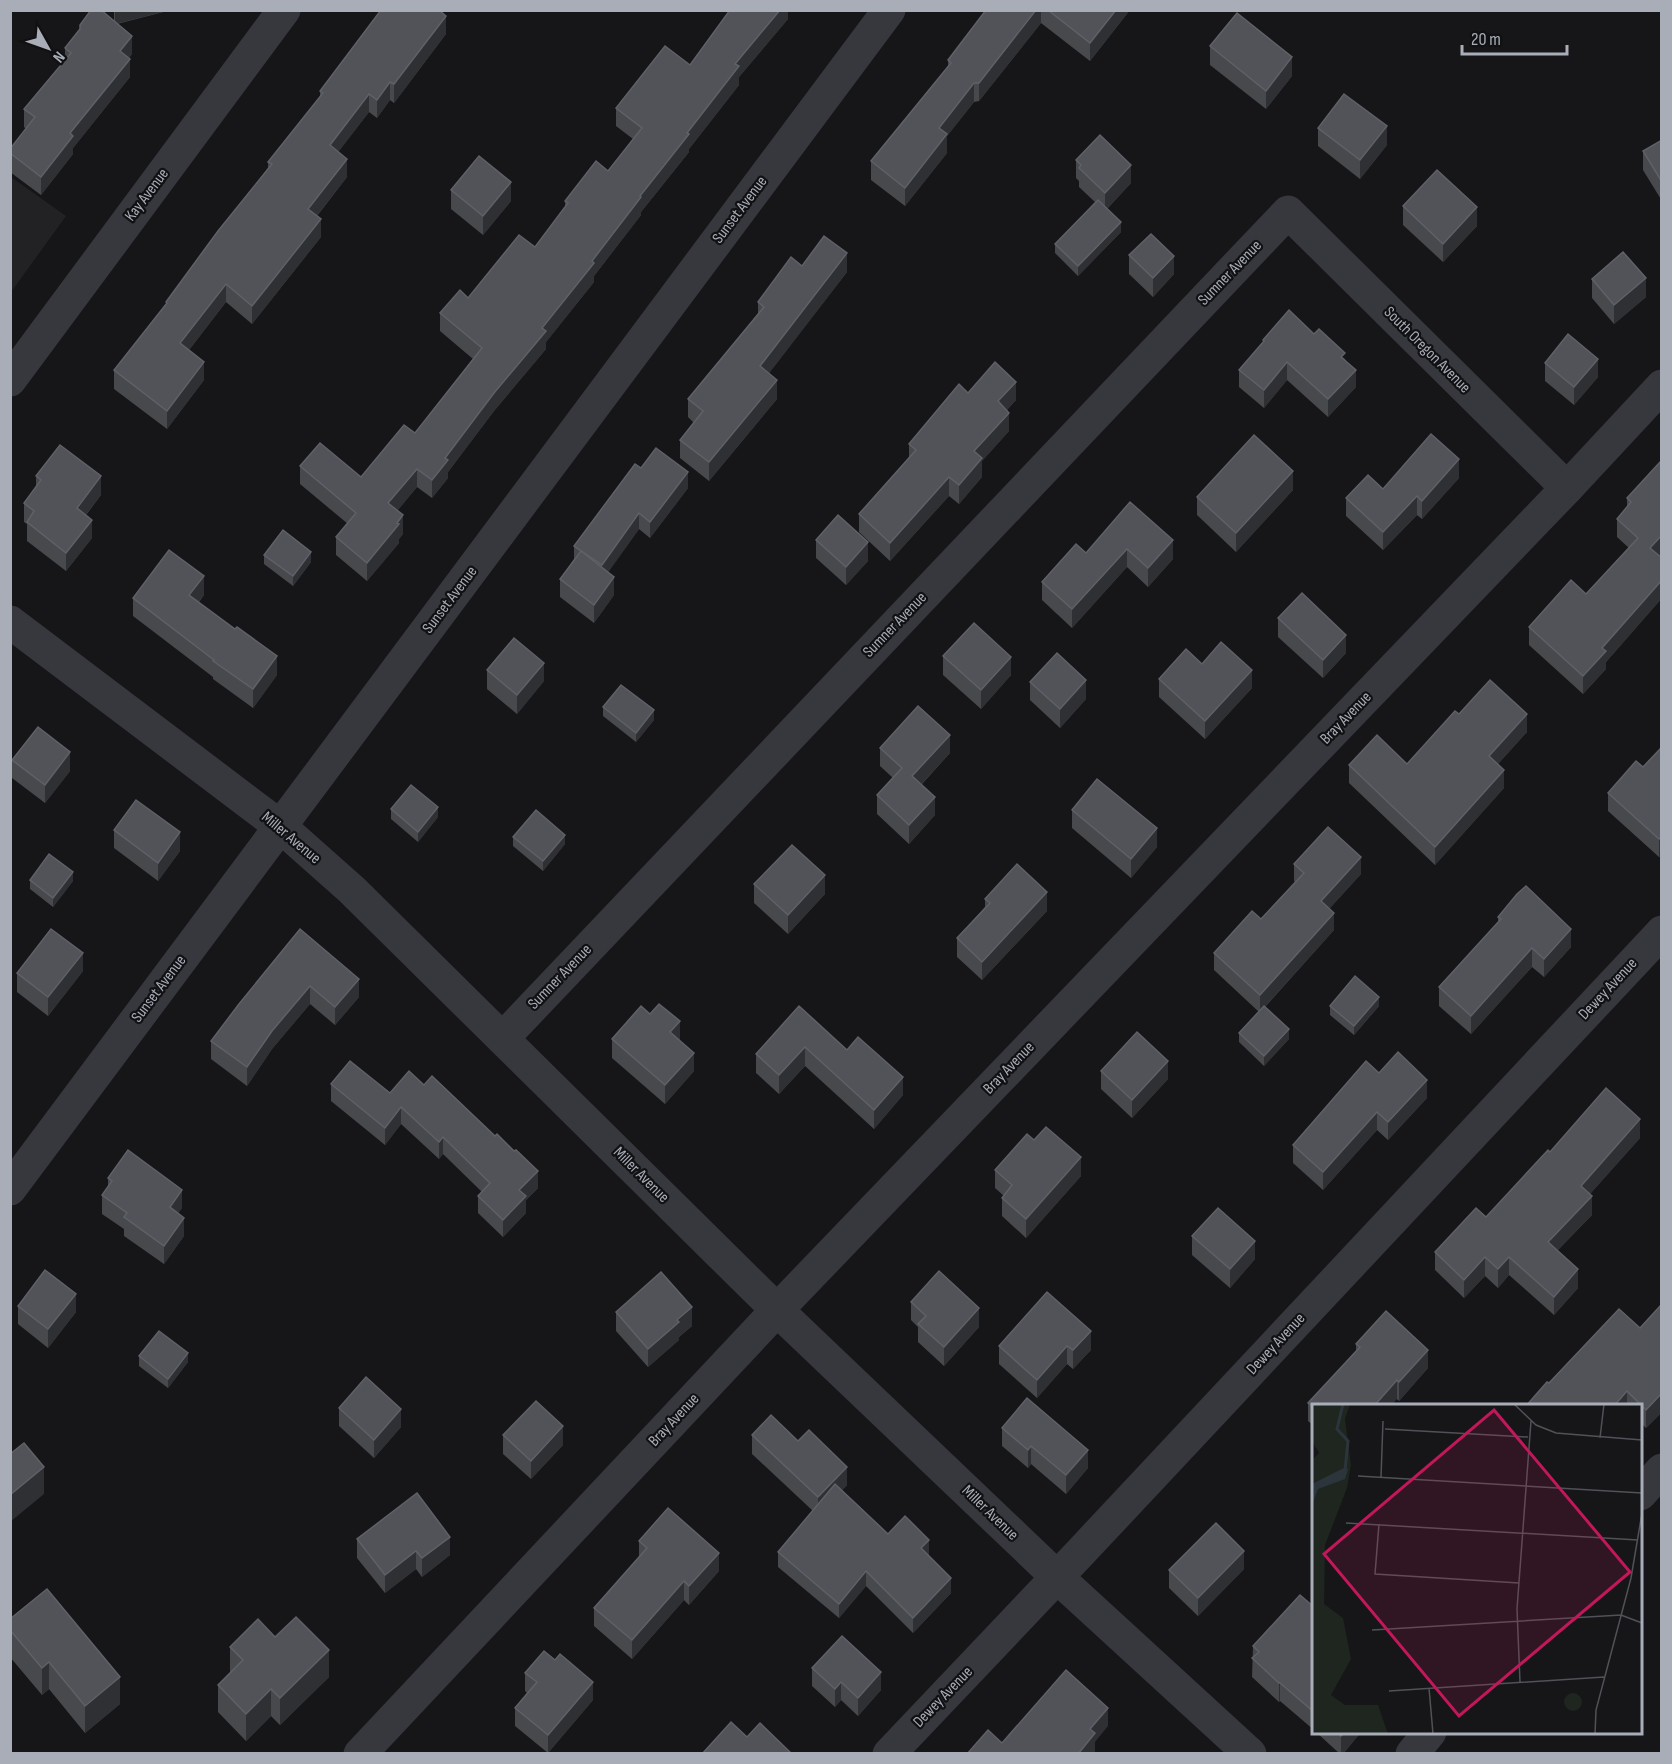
<svg xmlns="http://www.w3.org/2000/svg" width="1672" height="1764" viewBox="0 0 1672 1764" font-family="'Sofia Sans Condensed',sans-serif">
<style>
.built{fill:#222225}
.lines{fill:none;stroke-linecap:round;stroke-linejoin:round}
.minor{stroke:#37383d;stroke-width:33}
.wall{fill:#47494d}
.shaded-wall{fill:#2f3033}
.building{fill:#525359;stroke:#5f6168;stroke-width:1.5}
.labels{text-anchor:middle;dominant-baseline:central;stroke-width:4.5;stroke-linejoin:round;paint-order:stroke}
.street-label{font-size:16px;fill:#a8adb8;stroke:#111113}
.inset-river{fill:none;stroke:#2c353c;stroke-width:3}
.inset-road{fill:none;stroke:#505258;stroke-width:1.5}
.view{fill:#c2185b;fill-opacity:0.15;stroke:#c2185b;stroke-width:3}
.inset-edge{fill:none;stroke:#a8adb8;stroke-width:3}
</style>
<rect width="100%" height="100%" fill="#161618"/>
<polygon class="built" points="11,177 66,216 11,292"/>
<g class="lines">
<g class="minor">
<polyline points="10,380 284,10"/>
<polyline points="10,622 281,827 352,890 777,1310 1057,1577 1250,1754"/>
<polyline points="503,1038 1288,212 1567,488"/>
<polyline points="10,1189 889,10"/>
<polyline points="1640,1494 1662,1470"/>
<polyline points="360,1754 777,1310 1567,488 1662,386"/>
<polyline points="889,1754 1079,1554 1662,932"/>
<polyline points="1412,1754 1430,1732"/>
</g>
</g>
<g class="wall">
<polygon points="114,10 171,10 117,24 132,54 129,58 130,77 73,148 73,154 41,195 10,172 10,149 26,129 24,127 24,109 65,60 65,48 114,21"/>
<polygon points="381,10 443,10 442,13 446,34 394,103 390,100 377,118 369,112 338,152 347,177 317,216 321,237 252,324 226,302 189,350 204,380 167,429 114,389 114,370 166,304 166,302 268,168 268,162 320,97 320,91"/>
<polygon points="788,10 788,19 739,77 739,85 689,149 689,152 641,212 641,215 594,276 594,282 546,342 546,349 494,411 448,472 448,478 432,498 417,487 397,511 403,534 399,539 399,543 367,581 336,555 336,537 348,524 300,484 300,466 361,477 415,433 473,359 440,331 440,313 468,298 535,247 565,208 565,201 608,171 633,139 616,126 616,108 690,65"/>
<polygon points="986,10 1130,10 1090,61 1041,23 979,101 974,102 947,136 947,153 905,206 871,180 871,161 948,66 948,60"/>
<polygon points="1210,46 1292,76 1266,109 1210,65"/>
<polygon points="1318,128 1387,145 1360,179 1318,146"/>
<polygon points="1662,140 1662,201 1643,170 1643,151"/>
<polygon points="1076,160 1131,183 1107,209 1121,232 1078,276 1055,253 1055,244 1095,202 1079,187 1079,181 1076,178"/>
<polygon points="451,190 511,201 483,235 451,209"/>
<polygon points="1403,206 1477,226 1443,262 1403,225"/>
<polygon points="1129,255 1174,274 1153,297 1129,274"/>
<polygon points="802,266 847,272 769,373 777,399 709,481 680,458 680,440 694,423 688,417 688,399 758,314 758,302"/>
<polygon points="1592,279 1646,297 1614,324 1592,298"/>
<polygon points="1314,334 1345,359 1356,387 1328,417 1287,380 1264,408 1239,387 1239,370 1263,342 1263,340"/>
<polygon points="1545,363 1598,377 1574,405 1545,381"/>
<polygon points="968,393 1016,400 1007,410 1009,431 982,461 982,477 959,504 949,496 890,561 859,532 859,514 909,458 909,444"/>
<polygon points="1662,460 1662,553 1659,556 1662,558 1662,598 1606,662 1606,669 1583,694 1529,645 1529,627 1586,594 1629,548 1617,537 1617,519 1627,508 1627,498"/>
<polygon points="641,468 688,488 650,538 639,529 608,572 614,595 594,623 560,597 560,579 574,559 574,546"/>
<polygon points="36,476 101,495 86,515 92,538 66,571 27,541 27,524 24,522 24,503 36,487"/>
<polygon points="1459,478 1422,519 1417,515 1383,550 1346,516 1346,498 1383,489"/>
<polygon points="1293,490 1236,552 1197,515 1197,497"/>
<polygon points="1130,502 1173,559 1148,587 1127,567 1072,628 1042,600 1042,582 1086,553"/>
<polygon points="816,540 868,561 846,585 816,558"/>
<polygon points="264,555 311,562 293,586 264,564"/>
<polygon points="204,595 199,602 277,675 253,708 213,679 213,677 133,616 133,598"/>
<polygon points="1278,618 1346,653 1323,678 1278,637"/>
<polygon points="943,656 1011,675 981,709 943,675"/>
<polygon points="1202,664 1252,688 1205,739 1159,697 1159,679"/>
<polygon points="487,670 544,681 517,714 487,689"/>
<polygon points="1030,682 1086,699 1060,728 1030,700"/>
<polygon points="603,707 654,720 636,742 603,716"/>
<polygon points="1459,714 1527,732 1498,764 1504,788 1435,865 1349,783 1349,765 1407,764"/>
<polygon points="1662,747 1662,855 1659,857 1608,811 1608,793 1643,767"/>
<polygon points="880,748 950,753 922,784 935,815 909,844 877,814 877,795 893,778 880,766"/>
<polygon points="12,760 70,771 45,803 12,778"/>
<polygon points="391,809 438,817 418,842 391,819"/>
<polygon points="1072,810 1157,847 1131,878 1072,828"/>
<polygon points="114,830 180,851 158,881 114,848"/>
<polygon points="513,837 565,844 543,871 513,846"/>
<polygon points="1294,864 1361,874 1329,909 1334,930 1265,1007 1289,1039 1264,1066 1239,1042 1239,1033 1259,1012 1214,970 1214,953 1261,919 1295,882 1294,881"/>
<polygon points="30,880 73,881 53,907 30,889"/>
<polygon points="754,884 825,894 788,934 754,903"/>
<polygon points="985,899 1047,911 982,980 957,957 957,938 985,907"/>
<polygon points="1498,917 1571,947 1544,977 1532,967 1471,1034 1439,1006 1439,987 1498,922"/>
<polygon points="300,929 359,997 335,1025 310,1004 272,1049 247,1086 211,1059 211,1041"/>
<polygon points="83,971 48,1016 17,992 17,973"/>
<polygon points="799,1006 847,1050 903,1095 874,1129 805,1066 779,1094 756,1073 756,1054"/>
<polygon points="1330,1006 1379,1006 1354,1035 1330,1015"/>
<polygon points="650,1014 679,1040 694,1071 665,1104 612,1058 612,1039"/>
<polygon points="1101,1071 1168,1079 1132,1118 1101,1089"/>
<polygon points="1379,1073 1427,1098 1388,1140 1377,1130 1323,1190 1293,1163 1293,1145"/>
<polygon points="331,1084 390,1093 538,1188 526,1200 526,1213 503,1237 478,1213 478,1196 482,1192 443,1154 439,1159 401,1124 385,1145 331,1101"/>
<polygon points="1640,1138 1590,1194 1592,1215 1557,1251 1578,1288 1554,1315 1509,1275 1498,1288 1485,1276 1464,1298 1435,1270 1435,1252 1486,1217 1550,1152"/>
<polygon points="995,1170 1081,1176 1026,1238 1002,1216 1002,1198 1004,1196 995,1188"/>
<polygon points="108,1178 182,1208 178,1213 184,1236 164,1264 124,1236 124,1229 102,1214 102,1195 108,1187"/>
<polygon points="1192,1236 1255,1259 1230,1288 1192,1255"/>
<polygon points="911,1302 979,1327 944,1366 918,1342 918,1327 911,1320"/>
<polygon points="1662,1304 1662,1412 1646,1428 1641,1423 1641,1406 1526,1406 1549,1383 1640,1328"/>
<polygon points="18,1306 76,1312 48,1348 18,1324"/>
<polygon points="616,1312 692,1326 679,1337 679,1340 648,1367 616,1331"/>
<polygon points="1091,1331 1091,1350 1073,1369 1067,1364 1037,1398 999,1364 999,1346"/>
<polygon points="1356,1344 1428,1368 1399,1401 1397,1399 1314,1406 1314,1426 1308,1421 1308,1403 1356,1351"/>
<polygon points="139,1356 188,1362 168,1388 139,1366"/>
<polygon points="339,1408 401,1427 374,1458 339,1426"/>
<polygon points="1002,1428 1088,1468 1066,1494 1031,1464 1028,1468 1002,1446"/>
<polygon points="503,1435 563,1445 531,1479 503,1454"/>
<polygon points="752,1435 798,1441 847,1485 842,1490 888,1534 929,1555 928,1556 951,1593 913,1633 866,1586 839,1618 778,1567 778,1552 813,1511 752,1454"/>
<polygon points="357,1539 450,1555 422,1577 416,1569 385,1593 357,1558"/>
<polygon points="639,1541 719,1571 689,1605 684,1600 632,1659 594,1626 594,1608 639,1557"/>
<polygon points="1244,1569 1198,1616 1169,1588 1169,1570"/>
<polygon points="1314,1607 1314,1730 1280,1701 1279,1702 1252,1677 1253,1646"/>
<polygon points="10,1619 120,1704 85,1733 49,1689 42,1695 10,1657"/>
<polygon points="275,1637 329,1677 280,1725 271,1716 246,1741 218,1712 218,1685 230,1673 230,1647"/>
<polygon points="812,1668 881,1690 858,1716 841,1700 835,1707 812,1686"/>
<polygon points="525,1673 593,1700 548,1753 515,1726 515,1708 527,1693 525,1691"/>
<polygon points="1316,1732 1361,1732 1343,1754 1340,1754"/>
</g>
<g class="shaded-wall">
<polygon points="115,10 171,10 115,24"/>
<polygon points="780,10 788,10 788,19 739,77 739,85 689,149 689,152 641,212 641,215 594,276 594,282 546,342 546,349 494,411 448,472 448,478 432,498 432,480 445,458 687,133 735,64"/>
<polygon points="1036,10 1041,10 1041,23 979,101 979,83"/>
<polygon points="1116,10 1130,10 1090,61 1090,43"/>
<polygon points="446,16 446,34 394,103 394,84"/>
<polygon points="132,36 132,54 120,69 120,51"/>
<polygon points="1292,57 1292,76 1266,109 1266,91"/>
<polygon points="130,59 130,77 73,148 73,154 41,195 41,177 70,133"/>
<polygon points="390,82 390,100 377,118 377,100"/>
<polygon points="974,83 974,102 947,136 947,153 905,206 905,188 939,128"/>
<polygon points="369,94 369,112 330,163 330,145"/>
<polygon points="1387,126 1387,145 1360,179 1360,160"/>
<polygon points="347,159 347,177 308,227 308,209"/>
<polygon points="1131,165 1131,183 1105,211 1105,193"/>
<polygon points="511,182 511,201 483,235 483,216"/>
<polygon points="1477,207 1477,226 1443,262 1443,244"/>
<polygon points="321,219 321,237 252,324 252,306"/>
<polygon points="1121,222 1121,232 1078,276 1078,266"/>
<polygon points="847,253 847,272 760,385 760,366"/>
<polygon points="1174,256 1174,274 1153,297 1153,278"/>
<polygon points="1646,278 1646,297 1614,324 1614,305"/>
<polygon points="226,284 226,302 180,362 180,343"/>
<polygon points="1598,359 1598,377 1574,405 1574,387"/>
<polygon points="204,362 204,380 167,429 167,411"/>
<polygon points="1287,362 1287,380 1264,408 1264,390"/>
<polygon points="1356,370 1356,387 1328,417 1328,399"/>
<polygon points="777,380 777,399 709,481 709,462"/>
<polygon points="1016,382 1016,400 998,420 998,401"/>
<polygon points="1009,413 1009,431 982,461 982,477 959,504 959,485 974,451"/>
<polygon points="1459,459 1459,478 1422,519 1422,501"/>
<polygon points="417,469 417,487 388,522 388,503"/>
<polygon points="1293,471 1293,490 1236,552 1236,533"/>
<polygon points="688,472 688,488 650,538 650,522"/>
<polygon points="101,476 101,495 77,526 77,508"/>
<polygon points="949,477 949,496 890,561 890,543"/>
<polygon points="1417,496 1417,515 1383,550 1383,532"/>
<polygon points="639,513 639,529 602,581 602,565"/>
<polygon points="403,515 403,534 399,539 399,543 367,581 367,563"/>
<polygon points="92,520 92,538 66,571 66,553"/>
<polygon points="1662,535 1662,553 1650,566 1650,548"/>
<polygon points="1173,540 1173,559 1148,587 1148,568"/>
<polygon points="868,542 868,561 846,585 846,567"/>
<polygon points="1127,549 1127,567 1072,628 1072,609"/>
<polygon points="311,552 311,562 293,586 293,576"/>
<polygon points="204,576 204,595 189,613 189,595"/>
<polygon points="614,577 614,595 594,623 594,605"/>
<polygon points="1662,580 1662,598 1606,662 1606,669 1583,694 1583,676 1602,648"/>
<polygon points="1346,635 1346,653 1323,678 1323,660"/>
<polygon points="277,656 277,675 253,708 253,689"/>
<polygon points="1011,657 1011,675 981,709 981,690"/>
<polygon points="544,663 544,681 517,714 517,695"/>
<polygon points="1252,670 1252,688 1205,739 1205,721"/>
<polygon points="1086,680 1086,699 1060,728 1060,709"/>
<polygon points="654,710 654,720 636,742 636,733"/>
<polygon points="1527,714 1527,732 1489,774 1489,756"/>
<polygon points="950,735 950,753 912,794 912,776"/>
<polygon points="70,752 70,771 45,803 45,785"/>
<polygon points="1504,770 1504,788 1435,865 1435,847"/>
<polygon points="935,797 935,815 909,844 909,825"/>
<polygon points="438,807 438,817 418,842 418,832"/>
<polygon points="1157,828 1157,847 1131,878 1131,859"/>
<polygon points="180,832 180,851 158,881 158,863"/>
<polygon points="565,835 565,844 543,871 543,861"/>
<polygon points="1662,836 1662,855 1659,857 1659,839"/>
<polygon points="1361,857 1361,874 1321,918 1321,901"/>
<polygon points="73,872 73,881 53,907 53,898"/>
<polygon points="825,875 825,894 788,934 788,915"/>
<polygon points="1047,892 1047,911 982,980 982,962"/>
<polygon points="1334,913 1334,930 1260,1012 1260,995"/>
<polygon points="1571,929 1571,947 1544,977 1544,959"/>
<polygon points="1532,948 1532,967 1471,1034 1471,1016"/>
<polygon points="83,953 83,971 48,1016 48,997"/>
<polygon points="359,979 359,997 335,1025 335,1007"/>
<polygon points="310,986 310,1004 272,1049 247,1086 247,1067 272,1031"/>
<polygon points="1379,997 1379,1006 1354,1035 1354,1026"/>
<polygon points="680,1021 680,1040 670,1051 670,1032"/>
<polygon points="1289,1029 1289,1039 1264,1066 1264,1056"/>
<polygon points="805,1047 805,1066 779,1094 779,1075"/>
<polygon points="694,1053 694,1071 665,1104 665,1085"/>
<polygon points="1168,1061 1168,1079 1132,1118 1132,1100"/>
<polygon points="903,1077 903,1095 874,1129 874,1110"/>
<polygon points="1427,1080 1427,1098 1388,1140 1388,1122"/>
<polygon points="401,1107 401,1124 385,1145 385,1128"/>
<polygon points="1377,1112 1377,1130 1323,1190 1323,1172"/>
<polygon points="1640,1119 1640,1138 1581,1204 1581,1186"/>
<polygon points="443,1137 443,1154 439,1159 439,1142"/>
<polygon points="1081,1157 1081,1176 1026,1238 1026,1219"/>
<polygon points="538,1171 538,1188 526,1200 526,1213 503,1237 503,1220 519,1190"/>
<polygon points="182,1190 182,1208 170,1225 170,1207"/>
<polygon points="1592,1196 1592,1215 1548,1260 1548,1242"/>
<polygon points="184,1218 184,1236 164,1264 164,1246"/>
<polygon points="1255,1241 1255,1259 1230,1288 1230,1269"/>
<polygon points="1485,1257 1485,1276 1464,1298 1464,1280"/>
<polygon points="1509,1257 1509,1275 1498,1288 1498,1269"/>
<polygon points="1578,1269 1578,1288 1554,1315 1554,1297"/>
<polygon points="76,1294 76,1312 48,1348 48,1329"/>
<polygon points="692,1307 692,1326 679,1337 679,1340 648,1367 648,1349"/>
<polygon points="979,1308 979,1327 944,1366 944,1347"/>
<polygon points="1091,1331 1091,1350 1073,1369 1073,1350"/>
<polygon points="1067,1346 1067,1364 1037,1398 1037,1380"/>
<polygon points="1428,1350 1428,1368 1399,1401 1399,1382"/>
<polygon points="188,1353 188,1362 168,1388 168,1379"/>
<polygon points="1397,1380 1397,1399 1391,1406 1374,1406"/>
<polygon points="1627,1391 1627,1406 1614,1406"/>
<polygon points="1662,1393 1662,1412 1646,1428 1646,1410"/>
<polygon points="401,1409 401,1427 374,1458 374,1440"/>
<polygon points="563,1426 563,1445 531,1479 531,1461"/>
<polygon points="1031,1446 1031,1464 1028,1468 1028,1450"/>
<polygon points="1088,1450 1088,1468 1066,1494 1066,1475"/>
<polygon points="44,1467 44,1494 10,1522 10,1495"/>
<polygon points="847,1467 847,1485 818,1515 818,1497"/>
<polygon points="450,1537 450,1555 422,1577 422,1558"/>
<polygon points="929,1540 929,1555 921,1563 921,1548"/>
<polygon points="416,1551 416,1569 385,1593 385,1575"/>
<polygon points="1244,1551 1244,1569 1198,1616 1198,1598"/>
<polygon points="719,1553 719,1571 689,1605 689,1586"/>
<polygon points="866,1571 866,1586 839,1618 839,1604"/>
<polygon points="951,1578 951,1593 913,1633 913,1618"/>
<polygon points="684,1581 684,1600 632,1659 632,1640"/>
<polygon points="329,1650 329,1677 280,1725 280,1698"/>
<polygon points="49,1662 49,1689 42,1695 42,1668"/>
<polygon points="881,1672 881,1690 858,1716 858,1698"/>
<polygon points="120,1677 120,1704 85,1733 85,1706"/>
<polygon points="593,1682 593,1700 548,1753 548,1735"/>
<polygon points="841,1682 841,1700 835,1707 835,1689"/>
<polygon points="1279,1683 1280,1683 1280,1701 1279,1702"/>
<polygon points="271,1689 271,1716 246,1741 246,1714"/>
<polygon points="1108,1708 1108,1726 1095,1742 1095,1752 1093,1754 1078,1754 1090,1729"/>
<polygon points="1345,1732 1361,1732 1343,1754 1341,1754 1341,1736"/>
</g>
<g class="building">
<polygon points="91,10 101,10 132,36 120,51 130,59 70,133 73,136 41,177 10,153 10,149 35,117 24,109 71,53 65,48 80,29 80,25"/>
<polygon points="381,10 439,10 446,16 394,84 390,82 377,100 369,94 330,145 347,159 308,209 321,219 252,306 226,284 180,343 204,362 167,411 114,370 167,303 166,302 218,231 272,164 268,162 323,93 320,91"/>
<polygon points="730,10 780,10 735,64 739,66 687,133 689,134 640,196 641,197 592,261 594,263 542,328 546,331 494,393 445,458 448,460 432,480 417,469 388,503 403,515 397,523 399,524 367,563 336,537 356,513 300,466 320,443 361,477 404,425 415,433 482,348 440,313 460,290 468,298 519,235 535,247 568,203 565,201 596,161 608,171 642,128 616,108 665,46 690,65"/>
<polygon points="986,10 1036,10 979,83 974,83 939,128 947,134 905,188 871,161 951,63 948,60"/>
<polygon points="1048,10 1116,10 1090,43"/>
<polygon points="1237,13 1292,57 1266,91 1210,46"/>
<polygon points="1344,94 1387,126 1360,160 1318,128"/>
<polygon points="1100,135 1131,165 1105,193 1079,168 1081,165 1076,160"/>
<polygon points="1662,140 1662,182 1643,151"/>
<polygon points="479,156 511,182 483,216 451,190"/>
<polygon points="1437,170 1477,207 1443,244 1403,206"/>
<polygon points="1098,200 1121,222 1078,266 1055,244"/>
<polygon points="1151,234 1174,256 1153,278 1129,255"/>
<polygon points="824,236 847,253 760,366 777,380 709,462 680,440 703,411 688,399 764,307 758,302 791,257 802,266"/>
<polygon points="1623,252 1646,278 1614,305 1592,279"/>
<polygon points="1289,310 1314,334 1319,329 1345,353 1341,357 1356,370 1328,399 1287,362 1264,390 1239,370 1264,341 1263,340"/>
<polygon points="1568,334 1598,359 1574,387 1545,363"/>
<polygon points="995,362 1016,382 998,401 1009,413 974,451 982,458 959,485 949,477 890,543 859,514 916,450 909,444 959,384 968,393"/>
<polygon points="1431,434 1459,459 1422,501 1417,496 1383,532 1346,498 1368,475 1383,489"/>
<polygon points="1254,435 1293,471 1236,533 1197,497"/>
<polygon points="60,445 101,476 77,508 92,520 66,553 27,522 34,511 24,503 41,480 36,476"/>
<polygon points="656,448 688,472 650,522 639,513 602,565 574,546 635,464 641,468"/>
<polygon points="1662,460 1662,535 1650,548 1662,558 1662,580 1602,648 1606,651 1583,676 1529,627 1571,580 1586,594 1638,538 1617,519 1631,502 1627,498"/>
<polygon points="1130,502 1173,540 1148,568 1127,549 1072,609 1042,582 1076,544 1086,553"/>
<polygon points="838,515 868,542 846,567 816,540"/>
<polygon points="283,530 311,552 293,576 264,555"/>
<polygon points="169,550 204,576 189,595 235,629 237,627 277,656 253,689 213,661 214,660 133,598"/>
<polygon points="581,551 614,577 594,605 560,579"/>
<polygon points="1302,593 1346,635 1323,660 1278,618"/>
<polygon points="974,623 1011,657 981,690 943,656"/>
<polygon points="514,638 544,663 517,695 487,670"/>
<polygon points="1221,642 1252,670 1205,721 1159,679 1186,649 1202,664"/>
<polygon points="1057,653 1086,680 1060,709 1030,682"/>
<polygon points="1490,680 1527,714 1489,756 1504,770 1435,847 1349,765 1377,735 1407,764 1455,711 1459,714"/>
<polygon points="621,685 654,710 636,733 603,707"/>
<polygon points="918,706 950,735 912,776 935,797 909,825 877,795 902,768 880,748"/>
<polygon points="38,727 70,752 45,785 12,760"/>
<polygon points="1662,747 1662,836 1659,839 1608,793 1636,761 1643,767"/>
<polygon points="1097,779 1157,828 1131,859 1072,810"/>
<polygon points="411,785 438,807 418,832 391,809"/>
<polygon points="136,800 180,832 158,863 114,830"/>
<polygon points="536,810 565,835 543,861 513,837"/>
<polygon points="1328,827 1361,857 1321,901 1334,913 1260,995 1214,953 1252,911 1261,919 1304,873 1294,864"/>
<polygon points="792,845 825,875 788,915 754,884"/>
<polygon points="49,854 73,872 53,898 30,880"/>
<polygon points="1017,864 1047,892 982,962 957,938 990,903 985,899"/>
<polygon points="1526,886 1571,929 1544,959 1532,948 1471,1016 1439,987 1501,919 1498,917 1517,894"/>
<polygon points="51,929 83,953 48,997 17,973"/>
<polygon points="300,929 359,979 335,1007 310,986 272,1031 247,1067 211,1041 239,1004"/>
<polygon points="1355,976 1379,997 1354,1026 1330,1006"/>
<polygon points="659,1004 680,1021 670,1032 694,1053 665,1085 612,1039 641,1006 650,1014"/>
<polygon points="799,1006 847,1050 858,1037 903,1077 874,1110 805,1047 779,1075 756,1054"/>
<polygon points="1264,1006 1289,1029 1264,1056 1239,1033"/>
<polygon points="1137,1032 1168,1061 1132,1100 1101,1071"/>
<polygon points="1398,1052 1427,1080 1388,1122 1377,1112 1323,1172 1293,1145 1366,1061 1379,1073"/>
<polygon points="350,1061 390,1093 409,1071 424,1085 432,1076 495,1136 497,1134 514,1151 516,1150 538,1171 519,1190 526,1196 503,1220 478,1196 490,1183 443,1137 439,1142 401,1107 385,1128 331,1084"/>
<polygon points="1606,1088 1640,1119 1581,1186 1592,1196 1548,1242 1578,1269 1554,1297 1509,1257 1498,1269 1485,1257 1464,1280 1435,1252 1476,1208 1486,1217 1548,1150 1550,1152"/>
<polygon points="1046,1127 1081,1157 1026,1219 1002,1198 1012,1185 995,1170 1027,1134 1034,1140"/>
<polygon points="128,1150 182,1190 170,1207 184,1218 164,1246 124,1217 127,1213 102,1195 112,1181 108,1178"/>
<polygon points="1218,1208 1255,1241 1230,1269 1192,1236"/>
<polygon points="45,1270 76,1294 48,1329 18,1306"/>
<polygon points="939,1271 979,1308 944,1347 918,1324 926,1316 911,1302"/>
<polygon points="661,1272 692,1307 677,1320 679,1322 648,1349 616,1312"/>
<polygon points="1047,1292 1091,1331 1073,1350 1067,1346 1037,1380 999,1346"/>
<polygon points="1662,1304 1662,1393 1646,1410 1627,1391 1614,1406 1526,1406 1547,1382 1549,1383 1619,1309 1640,1328"/>
<polygon points="1386,1311 1428,1350 1399,1382 1397,1380 1374,1406 1314,1406 1314,1408 1308,1403 1360,1347 1356,1344"/>
<polygon points="159,1331 188,1353 168,1379 139,1356"/>
<polygon points="366,1377 401,1409 374,1440 339,1408"/>
<polygon points="1027,1398 1088,1450 1066,1475 1031,1446 1028,1450 1002,1428"/>
<polygon points="536,1401 563,1426 531,1461 503,1435"/>
<polygon points="771,1415 798,1441 809,1430 847,1467 818,1497 752,1435"/>
<polygon points="24,1443 44,1467 10,1495 10,1454"/>
<polygon points="835,1484 888,1534 905,1516 929,1540 921,1548 951,1578 913,1618 866,1571 839,1604 778,1552"/>
<polygon points="417,1493 450,1537 422,1558 416,1551 385,1575 357,1539"/>
<polygon points="668,1508 719,1553 689,1586 684,1581 632,1640 594,1608 647,1548 639,1541"/>
<polygon points="1216,1523 1244,1551 1198,1598 1169,1570"/>
<polygon points="47,1589 120,1677 85,1706 49,1662 42,1668 10,1630 10,1619"/>
<polygon points="1300,1595 1314,1607 1314,1712 1280,1683 1279,1683 1252,1658 1259,1652 1253,1646"/>
<polygon points="296,1617 329,1650 280,1698 271,1689 246,1714 218,1685 243,1660 230,1647 258,1619 275,1637"/>
<polygon points="842,1636 881,1672 858,1698 841,1682 835,1689 812,1668"/>
<polygon points="544,1651 555,1660 560,1654 593,1682 548,1735 515,1708 537,1682 525,1673"/>
<polygon points="1066,1670 1108,1708 1090,1729 1095,1733 1078,1754 967,1754 988,1730 1002,1743"/>
<polygon points="731,1722 747,1737 760,1723 792,1754 702,1754"/>
<polygon points="1337,1732 1345,1732 1341,1736"/>
</g>
<g class="labels">
<g class="street-label">
<text transform="translate(147 195) rotate(-53)">Kay Avenue</text>
<text transform="translate(740 210) rotate(-53)">Sunset Avenue</text>
<text transform="translate(1230 273) rotate(-46)">Sumner Avenue</text>
<text transform="translate(1427 350) rotate(45)">South Oregon Avenue</text>
<text transform="translate(450 600) rotate(-53)">Sunset Avenue</text>
<text transform="translate(895 625) rotate(-46)">Sumner Avenue</text>
<text transform="translate(1346 718) rotate(-46)">Bray Avenue</text>
<text transform="translate(291 838) rotate(40)">Miller Avenue</text>
<text transform="translate(560 977) rotate(-46)">Sumner Avenue</text>
<text transform="translate(159 989) rotate(-53)">Sunset Avenue</text>
<text transform="translate(1608 989) rotate(-47)">Dewey Avenue</text>
<text transform="translate(1009 1068) rotate(-46)">Bray Avenue</text>
<text transform="translate(641 1175) rotate(45)">Miller Avenue</text>
<text transform="translate(1276 1344) rotate(-47)">Dewey Avenue</text>
<text transform="translate(674 1420) rotate(-47)">Bray Avenue</text>
<text transform="translate(990 1513) rotate(44)">Miller Avenue</text>
<text transform="translate(943 1697) rotate(-46)">Dewey Avenue</text>
</g>
</g>
<g transform="translate(1312 1404)">
<rect width="330" height="330" fill="#161618"/>
<path d="M0,0H38L33,15L39,61L35,84L13,141L12,200L31,214L39,255L19,291L33,301H66L76,330H0V56L7,49L0,37ZM252 298a9 9 0 1 1 18 0a9 9 0 1 1-18 0Z" fill="#1e261f"/>
<path d="M32,64L36,65L33,75L6,85L0,101V80Z" fill="#2c353c"/>
<path class="inset-river" d="M31,0L25,25L36,37L33,66"/>
<path class="inset-road" d="M202,0L224,21L244,29L330,36M73,25L216,33M288,34L292,0M46,72L330,89M69,73L71,17M34,119L326,136M67,120L63,170L207,179M60,226L309,211L330,219M208,278L205,205L219,17M117,284L121,330M77,287L292,273M283,330L284,306L319,174L330,109"/>
<path class="view" d="M182,6L318,168L147,312L12,150Z"/>
<rect width="330" height="330" class="inset-edge"/>
</g>
<rect width="1672" height="1764" fill="none" stroke="#a8adb8" stroke-width="24"/>
<g transform="translate(48 48) rotate(130)" stroke="#111113" stroke-width="4.5" paint-order="stroke">
<path d="M0-4.5L10 22L0 15L-10 22Z" fill="#a8adb8"/>
<text y="-9" font-size="16" font-weight="bold" text-anchor="middle" fill="#a8adb8">N</text>
</g>
<path d="M1462 45v9h105v-9" fill="none" stroke="#a8adb8" stroke-width="3"/>
<text x="1471" y="45" font-size="18" fill="#a8adb8" stroke="#111113" stroke-width="4.5" paint-order="stroke">20 m</text>
</svg>
